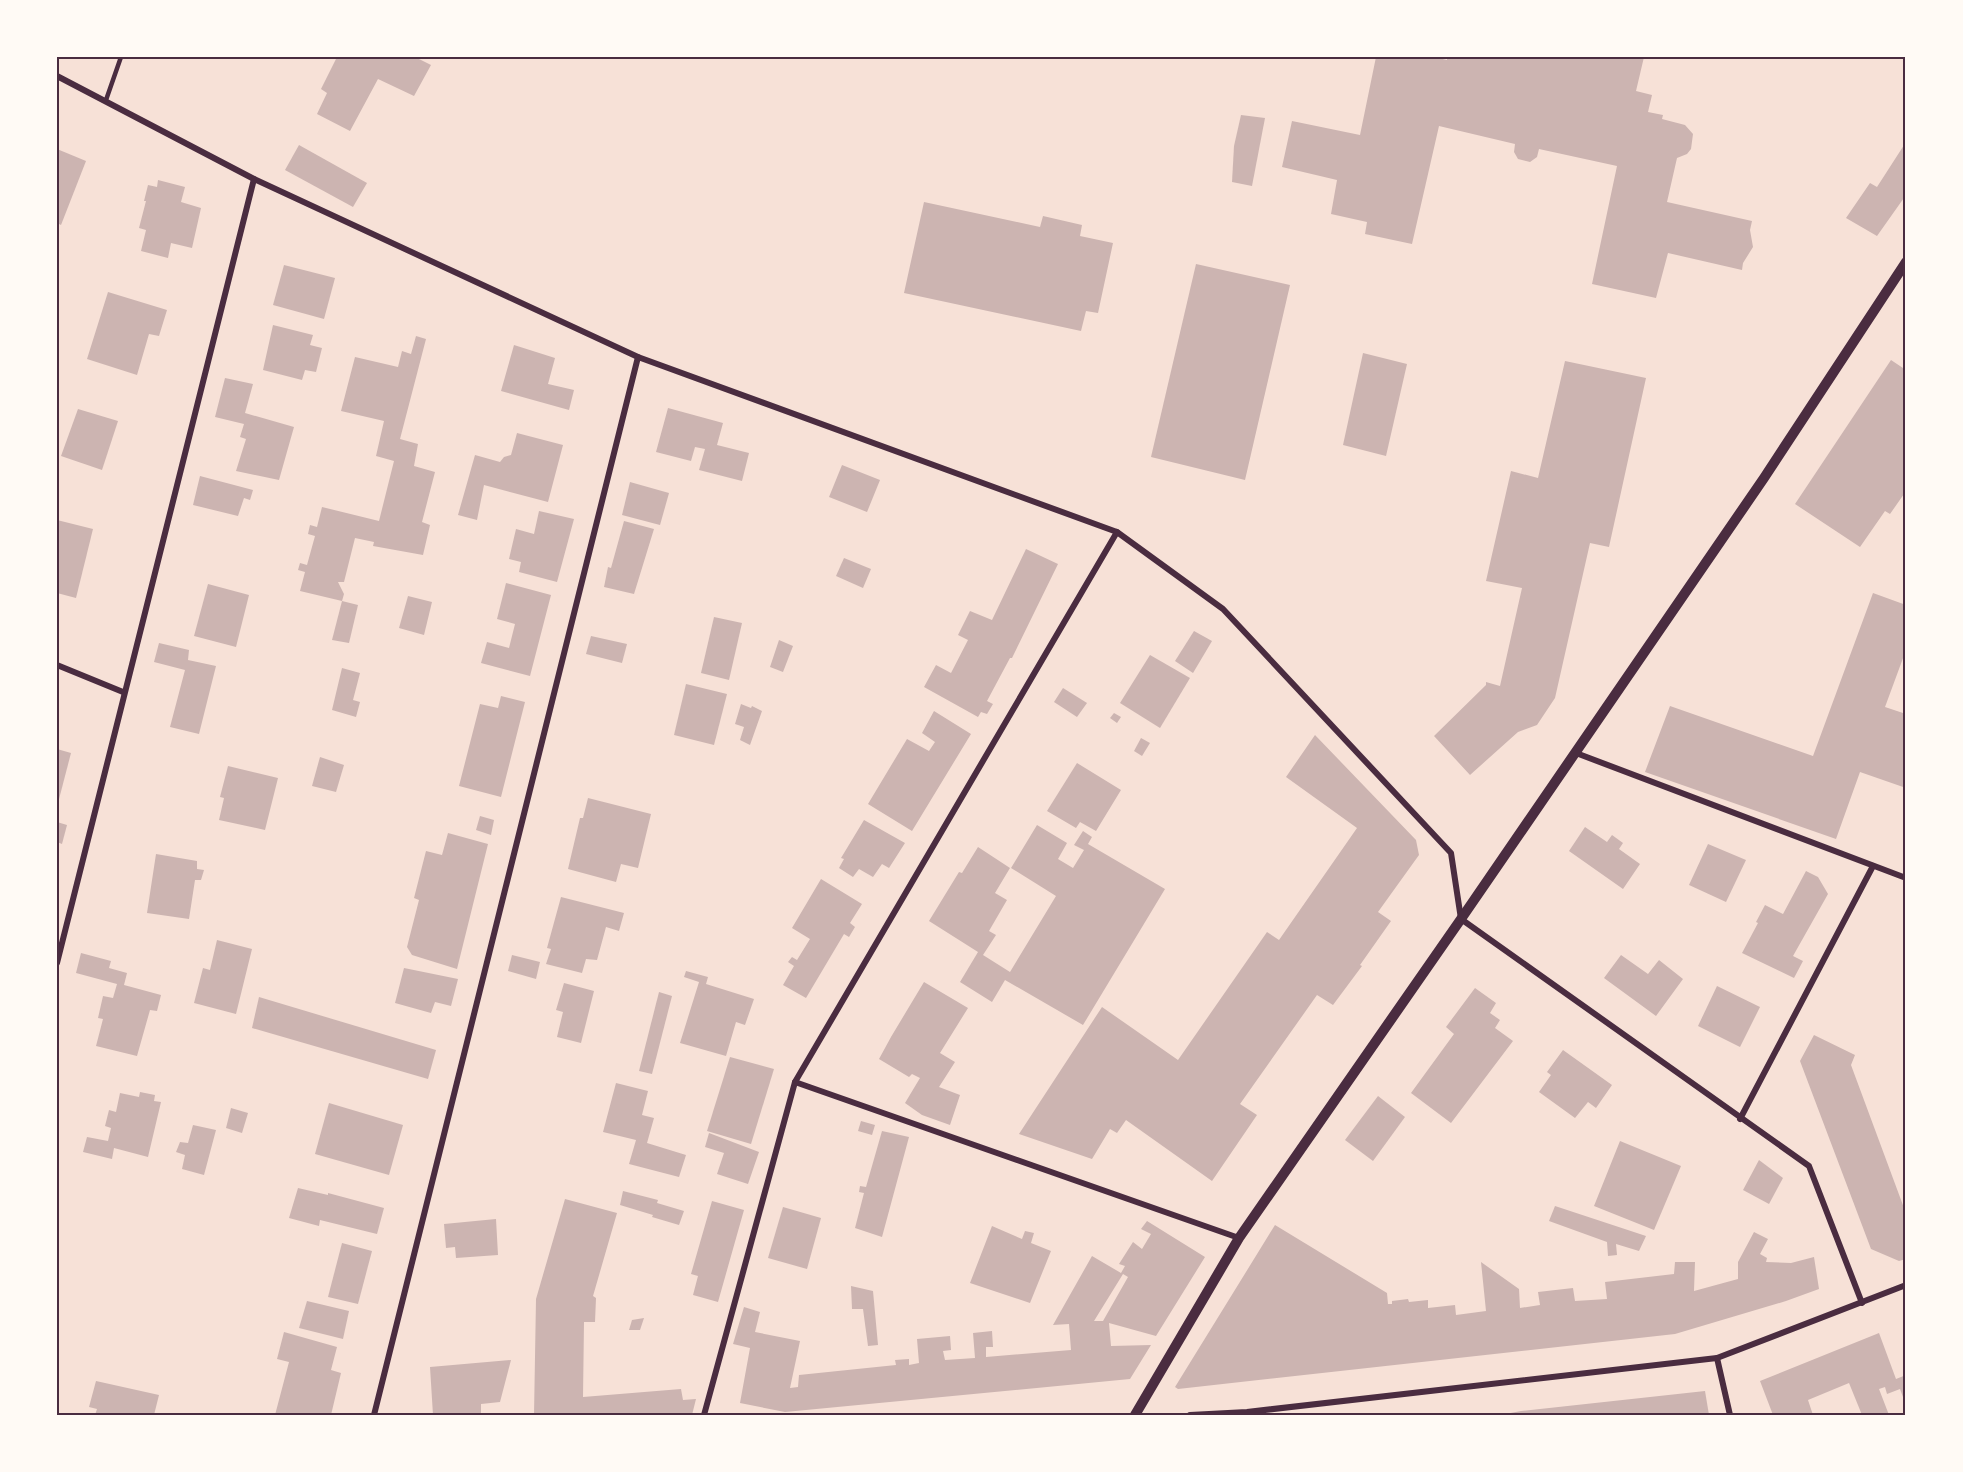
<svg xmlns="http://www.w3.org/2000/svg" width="1963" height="1472" viewBox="0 0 1963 1472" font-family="Roboto,sans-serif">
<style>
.building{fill:#ccb4b1;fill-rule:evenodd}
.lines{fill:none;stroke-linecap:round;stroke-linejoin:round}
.service{stroke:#4a2c40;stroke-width:4.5}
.minor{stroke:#4a2c40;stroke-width:6}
.tertiary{stroke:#4a2c40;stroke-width:10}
.neatline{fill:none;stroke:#4a2c40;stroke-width:2}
</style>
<rect width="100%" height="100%" fill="#f7e1d7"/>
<g class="building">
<polygon points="337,57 415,57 431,65 414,96 378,79 350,131 317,114 327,93 321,89"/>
<polygon points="1376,57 1434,57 1447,60 1447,57 1644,57 1636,91 1652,95 1648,112 1663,115 1662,119 1685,125 1693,134 1691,149 1687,154 1677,158 1667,202 1752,221 1750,230 1753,247 1743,263 1742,270 1668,253 1656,298 1592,284 1617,166 1539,149 1537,157 1530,162 1518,159 1514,152 1515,144 1439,126 1412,244 1365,234 1367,222 1331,214 1337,180 1282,167 1292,121 1360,135"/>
<polygon points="1241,115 1265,118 1252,186 1232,182 1234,146"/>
<polygon points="1906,142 1906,195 1877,236 1846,218 1870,183 1877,187"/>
<polygon points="299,145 367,183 353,207 285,170"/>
<polygon points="57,149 86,161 61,225 57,223"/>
<polygon points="158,180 185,187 181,202 201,208 192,248 171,243 168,258 141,251 146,230 139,228 146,201 144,201 148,185 157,187"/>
<polygon points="924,202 1040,227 1043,216 1082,225 1080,236 1113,243 1098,313 1086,311 1081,331 904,293"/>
<polygon points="1196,264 1290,285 1245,480 1151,457"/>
<polygon points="284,265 335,278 324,319 273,305"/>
<polygon points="108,292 167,310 159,336 149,334 137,375 87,359"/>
<polygon points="273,325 313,335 310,345 322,348 316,372 305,370 302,380 263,370"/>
<polygon points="416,336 426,339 400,439 418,444 414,466 435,472 422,522 430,525 423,555 373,546 374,542 355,538 344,582 338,582 344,594 342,601 300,591 305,572 298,570 300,563 307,565 315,536 308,534 310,525 317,527 322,507 379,521 394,461 376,456 384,421 341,411 355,357 398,367 402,351 411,354"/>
<polygon points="514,345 555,358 548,384 574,390 569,410 501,391"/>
<polygon points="1363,353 1407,364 1386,456 1343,445"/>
<polygon points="1891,360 1906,370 1906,495 1904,494 1890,514 1885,511 1860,547 1795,504"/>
<polygon points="1565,361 1646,378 1609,547 1590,543 1555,698 1537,725 1518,732 1470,775 1434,736 1486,685 1486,682 1500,686 1522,588 1486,581 1511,471 1538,478"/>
<polygon points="225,378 253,384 245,413 294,427 279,480 236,471 246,439 240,437 244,424 215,417"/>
<polygon points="668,408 723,423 717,445 749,453 742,481 699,470 705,449 695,447 691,461 656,452"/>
<polygon points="78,409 118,421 102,470 61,456"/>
<polygon points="517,433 563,445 548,502 484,485 477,520 458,515 475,455 500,462 504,457 511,455"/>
<polygon points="842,465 880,480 867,512 829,497"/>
<polygon points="200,476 253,490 250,500 244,498 238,516 193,505"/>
<polygon points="630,482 669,493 660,525 622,515"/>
<polygon points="539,511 574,519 557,582 519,572 521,562 509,559 516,529 534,534"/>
<polygon points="57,520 93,529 76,598 57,593"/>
<polygon points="624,521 654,529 634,594 604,587 608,567 611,568"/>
<polygon points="1026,549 1058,564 1012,658 1010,658 987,701 993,704 987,714 981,712 978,717 924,687 936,665 951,673 968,640 958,635 970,611 992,620"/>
<polygon points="844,558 871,569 863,588 836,576"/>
<polygon points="506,583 551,595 530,676 481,663 487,642 509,648 515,624 497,619"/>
<polygon points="208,584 249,595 236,647 194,636"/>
<polygon points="1873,593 1906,605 1906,650 1885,707 1906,714 1906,788 1860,772 1836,839 1645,772 1670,706 1813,756"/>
<polygon points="408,596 432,602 424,635 399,628"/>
<polygon points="342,601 358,605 349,643 332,640"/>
<polygon points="714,617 742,623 729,680 701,673"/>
<polygon points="1194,631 1212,641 1193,673 1175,661"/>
<polygon points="591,636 627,644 622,663 586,654"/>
<polygon points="779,640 793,646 783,672 770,667"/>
<polygon points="159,643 189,650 188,660 216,666 199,734 170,727 185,670 154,662"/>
<polygon points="1150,655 1190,678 1160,728 1120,703"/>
<polygon points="342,668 360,673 353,700 360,702 356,717 332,710"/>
<polygon points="686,684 727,694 714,745 674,735"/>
<polygon points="1063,688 1087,703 1077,717 1054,702"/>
<polygon points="501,696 525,702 501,797 459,786 480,704 498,708"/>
<polygon points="741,704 751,708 752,706 762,711 750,745 740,740 744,727 735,724"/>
<polygon points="934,711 971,734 912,831 868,804 907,739 929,751 935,742 922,733"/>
<polygon points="1114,713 1121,717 1117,723 1110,718"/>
<polygon points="1315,735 1416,840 1419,855 1378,912 1391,921 1360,965 1362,966 1333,1005 1317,995 1240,1104 1257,1115 1212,1181 1126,1120 1117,1133 1110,1129 1092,1159 1019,1134 1102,1007 1178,1060 1267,932 1279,940 1357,828 1286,777"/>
<polygon points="1141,738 1150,743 1142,756 1134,751"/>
<polygon points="57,749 71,753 58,803 57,803"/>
<polygon points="320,757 344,765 336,792 312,786"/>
<polygon points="1077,763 1121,790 1096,831 1080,822 1076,828 1047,811"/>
<polygon points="228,766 278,778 265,830 219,820 224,798 220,797"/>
<polygon points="588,798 651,814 638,868 621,864 616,882 568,869 580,818 583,818"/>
<polygon points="480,816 494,820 491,835 476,830"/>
<polygon points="864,820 905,843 889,868 882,864 873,877 859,869 853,877 839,868 844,859 841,858"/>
<polygon points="57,822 67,825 62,844 57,842"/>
<polygon points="1037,825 1067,843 1058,859 1073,868 1084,850 1074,845 1083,831 1092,837 1088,844 1165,889 1083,1025 1005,980 992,1002 960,982 978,952 929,921 959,872 962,873 978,847 1010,868 995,893 1007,900 989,931 996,935 983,955 1010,972 1056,896 1011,868"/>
<polygon points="1585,827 1607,842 1612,835 1623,843 1619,849 1640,864 1623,889 1569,851"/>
<polygon points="448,833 488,844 457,969 412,955 407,947 419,900 414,898 426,851 442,855"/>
<polygon points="1708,844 1746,860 1726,902 1689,885"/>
<polygon points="156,854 197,861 197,869 204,870 201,880 195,880 189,919 147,913"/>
<polygon points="1806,871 1818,877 1828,894 1793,956 1803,961 1794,978 1742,953 1758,923 1756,922 1765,905 1783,914"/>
<polygon points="821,879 862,904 850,923 855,927 849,937 844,934 806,998 783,985 794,966 788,962 792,957 797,960 810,939 792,928"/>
<polygon points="561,897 624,913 619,931 606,927 597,960 586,959 582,973 546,964 551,949 547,948"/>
<polygon points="217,940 252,949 236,1014 194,1003 203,968 210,970"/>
<polygon points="81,953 111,961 109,968 127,973 124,985 161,995 157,1011 150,1010 137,1056 96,1046 103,1019 98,1018 103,996 113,998 117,984 76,973"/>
<polygon points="512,955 540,962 536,979 508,971"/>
<polygon points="1621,955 1648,974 1659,960 1683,979 1656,1016 1604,978"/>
<polygon points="404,968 458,979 451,1006 435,1002 431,1013 395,1003"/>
<polygon points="686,971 708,977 706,984 754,999 745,1025 736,1022 726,1056 680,1043 699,982 684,977"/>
<polygon points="924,982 968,1008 940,1053 955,1062 939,1087 960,1095 950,1125 922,1115 905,1103 920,1078 912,1074 909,1077 879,1059 891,1037"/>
<polygon points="564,983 594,991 581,1043 557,1037 563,1012 556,1010"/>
<polygon points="1717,986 1760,1007 1740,1047 1698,1026"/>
<polygon points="1475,988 1496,1003 1490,1013 1500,1020 1495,1028 1513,1041 1451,1123 1411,1093 1454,1034 1446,1027"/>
<polygon points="659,992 672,996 652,1074 639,1071"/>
<polygon points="259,997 436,1050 428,1079 252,1028"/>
<polygon points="1814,1035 1855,1055 1851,1065 1904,1208 1906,1207 1906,1259 1899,1261 1871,1249 1800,1061"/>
<polygon points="1563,1050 1612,1085 1596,1108 1588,1102 1575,1118 1539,1092 1551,1075 1547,1072"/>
<polygon points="730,1057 774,1069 751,1144 707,1131"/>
<polygon points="616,1083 648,1091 642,1115 654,1118 647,1143 686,1155 679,1177 629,1164 636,1140 603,1132"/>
<polygon points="140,1092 155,1095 154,1101 161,1102 148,1157 114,1148 112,1159 83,1152 87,1137 108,1141 111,1128 105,1126 109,1110 116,1112 120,1093 139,1097"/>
<polygon points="1378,1096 1405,1117 1373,1161 1345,1140"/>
<polygon points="329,1103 403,1125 389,1175 315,1154"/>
<polygon points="231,1108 248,1113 242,1133 226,1128"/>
<polygon points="861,1121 875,1125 872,1135 858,1131"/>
<polygon points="193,1125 216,1130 204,1175 182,1169 185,1155 176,1152 180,1142 188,1143"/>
<polygon points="882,1131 909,1137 882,1237 855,1228 864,1193 859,1192 860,1186 866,1187"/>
<polygon points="709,1133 759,1152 748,1184 717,1174 724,1153 705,1147"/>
<polygon points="1620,1141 1681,1166 1654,1230 1594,1206"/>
<polygon points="1759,1160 1783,1178 1769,1204 1743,1190"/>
<polygon points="298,1188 328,1195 328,1193 384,1208 377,1234 320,1220 319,1226 289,1218"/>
<polygon points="623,1191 658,1200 657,1203 684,1211 679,1225 652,1217 653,1215 620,1205"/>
<polygon points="565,1199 617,1213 593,1296 596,1298 595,1322 584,1322 583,1397 681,1389 683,1400 696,1399 692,1415 534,1415 536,1299"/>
<polygon points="712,1201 744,1210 718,1302 693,1295 698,1276 691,1274"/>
<polygon points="1555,1206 1646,1236 1639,1251 1616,1244 1617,1255 1608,1256 1607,1242 1549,1221"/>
<polygon points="783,1207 821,1218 807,1269 768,1258"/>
<polygon points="496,1219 498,1255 456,1258 455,1247 446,1248 444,1224"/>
<path d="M1147,1221L1205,1257L1156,1336L1109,1323L1111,1346L1151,1345L1130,1379L785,1412L740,1403L750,1348L733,1344L744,1307L760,1312L755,1332L800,1341L790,1388L798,1387L799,1375L896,1365L895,1360L909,1359V1365L919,1363L917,1339L950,1336L951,1350L943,1351L945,1360L975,1358L973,1333L992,1331L993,1347H986V1357L1071,1350L1069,1324L1053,1325L1092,1256L1121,1273L1125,1266L1119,1264L1133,1242L1142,1249L1151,1234L1141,1229ZM1123,1274L1128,1277L1103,1321H1094Z"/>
<polygon points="1275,1225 1387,1293 1388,1304 1392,1304 1392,1301 1408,1299 1409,1302 1428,1300 1428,1308 1455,1305 1456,1315 1486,1311 1481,1262 1519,1289 1520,1308 1540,1305 1538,1292 1573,1288 1575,1301 1607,1299 1605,1282 1674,1274 1675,1262 1695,1262 1694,1291 1738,1279 1738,1262 1754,1232 1768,1239 1760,1254 1767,1258 1766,1262 1791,1263 1814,1257 1819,1289 1786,1301 1675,1334 1178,1389 1175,1387"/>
<polygon points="992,1226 1022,1239 1025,1231 1034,1233 1031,1243 1051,1251 1030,1303 970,1283"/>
<polygon points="342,1243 372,1251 358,1304 328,1297"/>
<polygon points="851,1286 873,1291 878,1345 868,1346 863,1309 852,1309"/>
<polygon points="307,1301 349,1311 343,1339 299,1328"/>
<polygon points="644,1318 640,1330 629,1330 632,1320"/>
<polygon points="284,1332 337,1347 331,1370 341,1373 331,1415 275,1415 289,1362 277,1359"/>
<polygon points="1879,1333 1896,1379 1906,1375 1906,1405 1900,1389 1887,1394 1885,1387 1879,1389 1889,1415 1862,1415 1849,1383 1808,1400 1813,1415 1773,1415 1760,1381"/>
<polygon points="511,1360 500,1402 481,1404 481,1414 433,1415 430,1367"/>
<polygon points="96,1381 159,1395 154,1415 95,1415 97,1409 89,1407"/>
<polygon points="1705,1391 1709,1415 1500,1415 1521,1411"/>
</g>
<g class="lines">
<polyline class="service" points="106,100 121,57"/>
<g class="minor">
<polyline points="57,76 254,179 638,357 1117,532 1223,609 1451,853 1461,919 1809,1166 1862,1303"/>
<polyline points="57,665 123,692"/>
<polyline points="1576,753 1906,878"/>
<polyline points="57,963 254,179"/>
<polyline points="795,1082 1239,1238"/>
<polyline points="1740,1119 1873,866"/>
<polyline points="1717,1358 1730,1415"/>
<polyline points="374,1415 638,357"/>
<polyline points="704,1415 795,1082 1117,532"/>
<polyline points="1190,1415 1247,1412 1717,1358 1906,1285"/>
</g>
<polyline class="tertiary" points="1135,1415 1239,1238 1461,919 1764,478 1906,262"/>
</g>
<rect width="1963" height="1472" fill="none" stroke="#fffaf5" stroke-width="117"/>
<rect x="58" y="58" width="1846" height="1356" class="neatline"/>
</svg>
